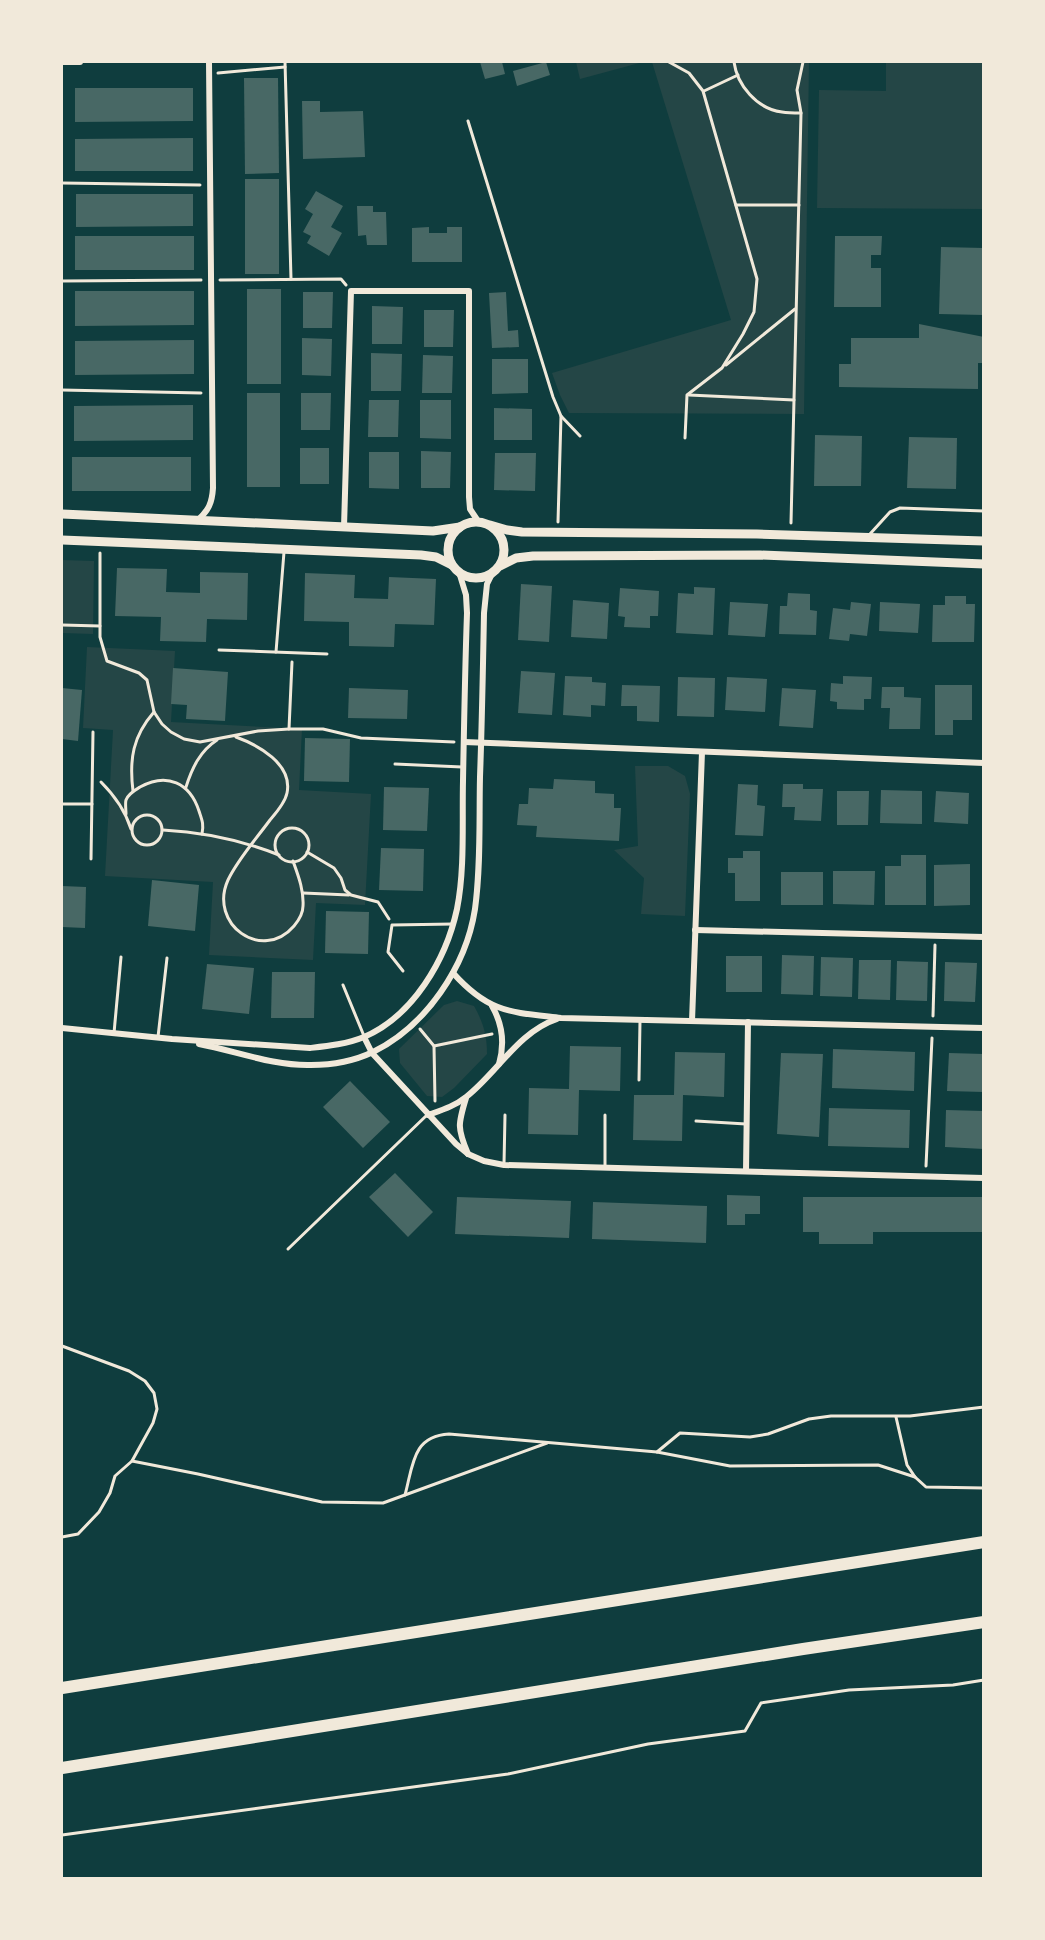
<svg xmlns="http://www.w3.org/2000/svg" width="1045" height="1940" viewBox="0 0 1045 1940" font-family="'IBM Plex Sans',sans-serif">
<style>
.green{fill:#244646}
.building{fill:#486865}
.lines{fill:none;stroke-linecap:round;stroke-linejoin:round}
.path{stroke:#f1e9da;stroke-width:3}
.service{stroke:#f1e9da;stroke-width:3}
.minor{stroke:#f1e9da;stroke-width:6}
.secondary{stroke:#f1e9da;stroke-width:9}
.motorway{stroke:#f1e9da;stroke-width:12}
</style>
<rect width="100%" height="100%" fill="#0f3d3e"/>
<g class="green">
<polygon points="576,62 643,62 580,79"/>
<polygon points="652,62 809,62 804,414 569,413 560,395 552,373 731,320"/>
<polygon points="886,62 983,62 983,209 817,208 819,90 886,91"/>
<polygon points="62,560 94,561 93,634 62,633"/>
<polygon points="87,647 175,651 171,722 302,729 299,790 371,794 365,905 316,903 313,960 209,955 213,882 105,876 113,730 83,728"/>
<polygon points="635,766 668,766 685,776 690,794 685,916 641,914 644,878 614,850 638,846"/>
<path d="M457,1001L474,1006C483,1022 487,1035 487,1054L454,1088L442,1097L427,1096L400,1063L399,1049L444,1005Z"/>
</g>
<g class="building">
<polygon points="480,62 502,62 505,74 485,79"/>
<polygon points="546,62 550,75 517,86 513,71"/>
<polygon points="244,78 278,78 279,173 245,174"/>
<polygon points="75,88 193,88 193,121 75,122"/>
<polygon points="302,101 320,101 320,112 363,111 365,157 303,159"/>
<polygon points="193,138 193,171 75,171 75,139"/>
<rect x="245" y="179" width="34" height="95"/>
<polygon points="316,191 343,206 331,227 342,233 329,256 307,243 311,236 303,232 313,214 305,209"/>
<polygon points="76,194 193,194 193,226 76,227"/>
<polygon points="357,206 373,206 373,212 386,212 387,245 367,245 366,235 358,236"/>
<polygon points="429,227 429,233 447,233 447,227 462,227 462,262 412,262 412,228"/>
<rect x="75" y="236" width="119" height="34"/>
<polygon points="835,236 882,236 881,255 871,255 871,268 881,268 881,307 834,307"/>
<polygon points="941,247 984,248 984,315 939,314"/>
<rect x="247" y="289" width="34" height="95"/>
<polygon points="75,291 194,291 194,325 75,326"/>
<polygon points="303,292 333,292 332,328 303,328"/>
<polygon points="506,292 508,331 518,330 519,347 492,348 489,293"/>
<polygon points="372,306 403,307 402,344 372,344"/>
<polygon points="424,310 454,310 453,347 424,347"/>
<polygon points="919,324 984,337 984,363 978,363 978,389 839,387 839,364 851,364 851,338 919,338"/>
<polygon points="302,338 332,339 331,376 302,375"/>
<polygon points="194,340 194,374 75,375 75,341"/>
<polygon points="371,353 402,354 401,391 371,391"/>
<polygon points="423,355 453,356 452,393 422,393"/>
<polygon points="492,359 528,359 528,393 492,394"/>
<rect x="247" y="393" width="33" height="94"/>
<polygon points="301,393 331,393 330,430 301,430"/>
<polygon points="369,400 399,400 398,437 368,437"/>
<polygon points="420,400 451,400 451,439 420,438"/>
<polygon points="193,405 193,440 74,441 74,406"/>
<polygon points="494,408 532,409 532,440 494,440"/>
<polygon points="815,435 862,436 861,486 814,486"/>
<polygon points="909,437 957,438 956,489 907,488"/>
<rect x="300" y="448" width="29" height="36"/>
<polygon points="421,451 451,452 450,488 421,488"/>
<polygon points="369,452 399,452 399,489 369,488"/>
<polygon points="495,453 536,453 535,491 494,490"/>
<rect x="72" y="457" width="119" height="34"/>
<polygon points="117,568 167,569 166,592 200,593 200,572 248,573 247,620 207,619 206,642 160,641 161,617 115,616"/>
<polygon points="305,573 355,575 354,598 388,599 389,577 436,579 434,625 395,624 394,647 349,646 349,622 304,621"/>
<polygon points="521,584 552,586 549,642 518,640"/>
<polygon points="694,587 715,588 713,635 676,633 678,593 694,594"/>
<polygon points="620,588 659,591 658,616 650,616 650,628 624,627 625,617 618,616"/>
<polygon points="788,593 810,594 810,610 817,611 816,635 779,634 780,606 787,606"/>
<polygon points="945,596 966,596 966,604 975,604 974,642 932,642 933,605 945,605"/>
<polygon points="573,600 609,603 607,639 571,637"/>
<polygon points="730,602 768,604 765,637 728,635"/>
<polygon points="851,602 871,604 867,636 850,634 849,641 829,639 833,608 850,610"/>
<polygon points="880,602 920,604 918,633 879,631"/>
<polygon points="173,668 228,672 225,721 186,719 187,705 171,704"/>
<polygon points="521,671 555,673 552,715 518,713"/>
<polygon points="565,676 592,677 592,682 606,683 605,706 591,705 591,717 563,715"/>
<polygon points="843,676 872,677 871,699 864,699 864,710 837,709 837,702 830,701 831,683 843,684"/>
<polygon points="678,677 715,678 714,717 677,716"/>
<polygon points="727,677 767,679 765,712 725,710"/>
<polygon points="622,685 660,686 659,722 637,721 637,706 621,706"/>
<polygon points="935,685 972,685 972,720 953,720 953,735 935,735"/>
<polygon points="882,687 904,687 904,697 921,698 920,729 889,729 890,708 881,708"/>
<polygon points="62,688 82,690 78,741 62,739"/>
<polygon points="349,688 408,690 407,719 348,718"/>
<polygon points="782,688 816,690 813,728 779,726"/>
<polygon points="305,738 350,739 349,782 304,781"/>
<polygon points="554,779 595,781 595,793 614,794 614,808 621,808 619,841 536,837 537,826 517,825 519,804 528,804 529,788 553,789"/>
<polygon points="738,784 758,785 757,805 765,806 763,836 735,835"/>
<polygon points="783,784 803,784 803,789 823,789 821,821 794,820 795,807 782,807"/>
<polygon points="384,787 429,788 427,831 383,830"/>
<polygon points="881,790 922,791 922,824 880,823"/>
<polygon points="837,791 869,791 868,825 837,825"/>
<polygon points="936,791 969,793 968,824 934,822"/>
<polygon points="381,848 424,849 423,891 379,890"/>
<polygon points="743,851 760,851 760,901 735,901 735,873 728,873 728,858 743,858"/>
<polygon points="901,855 926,855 926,905 885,905 885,866 901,866"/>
<polygon points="970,864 970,905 934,906 934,865"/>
<polygon points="833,871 875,871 874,905 833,904"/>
<rect x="781" y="872" width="42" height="33"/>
<polygon points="152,880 199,885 195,931 148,926"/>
<polygon points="62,886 86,887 85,928 62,927"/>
<polygon points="326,911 369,912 368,954 325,953"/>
<polygon points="782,955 814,956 813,995 781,994"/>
<rect x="726" y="956" width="36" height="36"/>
<polygon points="821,957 853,958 852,997 820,996"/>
<polygon points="859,960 891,960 890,1000 858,999"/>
<polygon points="897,961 928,962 927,1001 896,1000"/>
<polygon points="945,962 977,963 975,1002 944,1001"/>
<polygon points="207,964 254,968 249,1014 202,1009"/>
<polygon points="272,972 315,972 314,1018 271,1018"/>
<polygon points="570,1046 621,1047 620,1091 579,1090 578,1135 528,1134 529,1088 569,1089"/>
<polygon points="833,1049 915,1052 914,1091 832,1088"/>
<polygon points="675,1052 725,1053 724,1097 683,1095 682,1141 633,1140 634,1095 674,1095"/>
<polygon points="781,1053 823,1054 819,1137 777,1134"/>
<polygon points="949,1053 984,1054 984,1092 947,1091"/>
<polygon points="350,1081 390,1122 363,1148 323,1107"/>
<polygon points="829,1108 910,1110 909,1148 828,1146"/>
<polygon points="946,1110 984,1111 984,1149 945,1147"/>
<polygon points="395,1173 433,1212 408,1237 369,1197"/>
<polygon points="727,1195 760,1196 760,1214 745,1214 745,1225 727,1225"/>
<polygon points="457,1197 571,1201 569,1238 455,1234"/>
<polygon points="803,1197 984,1197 984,1232 873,1232 873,1244 819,1244 819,1232 803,1232"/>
<polygon points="593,1202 707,1206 706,1243 592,1239"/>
</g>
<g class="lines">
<g class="path">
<polyline points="285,62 291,279"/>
<polyline points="669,62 689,73 703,91 757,279 754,312 743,334 722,368 687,395 685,438"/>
<path d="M734,62C737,85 757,109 782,112C788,113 795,113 801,113"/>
<polyline points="218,73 285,67"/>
<polyline points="704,91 738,75"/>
<polyline points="468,121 553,397 561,416 580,436"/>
<polyline points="62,183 200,185"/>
<polyline points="736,205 799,205"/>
<polyline points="220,280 341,279 346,285"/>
<polyline points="62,281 201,280"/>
<polyline points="726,365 795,309"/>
<polyline points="62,390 201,393"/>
<polyline points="689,395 794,400"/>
<polyline points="558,522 561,416"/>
<polyline points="791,523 801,113 797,90 803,62"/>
<polyline points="100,553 100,637 107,661 139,673 147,680 154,712 162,724 171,732 184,739 200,742 258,731 289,729 323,729 361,738 454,742"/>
<polyline points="62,625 100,626"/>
<polyline points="289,729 292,662"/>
<path d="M236,737C258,745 293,764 287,793C285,803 276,813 270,820C256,839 238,859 228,880C208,924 262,963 294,926C299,920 303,914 303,906C304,890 298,875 293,861"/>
<path d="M101,782C115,796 125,810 131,829"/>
<path d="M186,787C192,768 200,751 217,740"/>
<path d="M133,791C129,759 133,736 154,712"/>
<path d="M126,814C126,810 125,803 126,800C128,794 135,790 140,787C167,772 190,783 199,811C202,820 204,824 202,834"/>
<circle cx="147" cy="830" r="15"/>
<circle cx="292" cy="845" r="17"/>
<path d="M163,830C203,832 241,840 279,855"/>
<polyline points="307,852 334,868 341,878 345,890 351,895 378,902 389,919"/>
<polyline points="303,893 349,895"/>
<polyline points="933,1016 935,945"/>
<polyline points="420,1029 434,1046 435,1101"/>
<polyline points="434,1046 492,1034"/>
<polyline points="926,1166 932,1038"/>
<polyline points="62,1346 129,1371 145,1381 154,1393 157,1409 153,1423 132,1461 115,1476 110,1493 99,1512 78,1534 62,1537"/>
<polyline points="896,1417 907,1465 915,1477 926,1487 984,1488"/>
<polyline points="657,1452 680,1433 750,1437 768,1434 809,1419 831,1416 910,1416 984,1407"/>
<polyline points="132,1461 198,1474 322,1502 383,1503 547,1443"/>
<path d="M405,1495C413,1466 412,1436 449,1434L657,1452L730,1466L878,1465L915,1477"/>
<polyline points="62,1835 508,1774 648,1744 745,1731 761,1703 849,1690 953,1685 984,1680"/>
</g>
<g class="service">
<polyline points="870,534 890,512 900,508 984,511"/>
<polyline points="219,650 327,654"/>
<polyline points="276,652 284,552"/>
<polyline points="395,764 462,767"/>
<polyline points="62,804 92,804"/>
<polyline points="91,859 93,732"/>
<polyline points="403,971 388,952 392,925 453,924"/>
<polyline points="343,985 364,1036"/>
<polyline points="114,1033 121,957"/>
<polyline points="158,1037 167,958"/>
<polyline points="639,1080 640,1021"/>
<polyline points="696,1121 746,1124"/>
<polyline points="504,1164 505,1115"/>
<polyline points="605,1167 605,1115"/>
<polyline points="288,1249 427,1115"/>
</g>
<g class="minor">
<polyline points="62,62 80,62"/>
<path d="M197,521C209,510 212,503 213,488L209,62"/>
<polyline points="344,527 351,291 469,291 469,497 470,509 478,521"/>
<polyline points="464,742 984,763"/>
<polyline points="695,930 984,937"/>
<path d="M453,973C489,1013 510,1012 561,1018L984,1028"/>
<path d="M492,1006C503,1025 505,1043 499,1064"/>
<polyline points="692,1021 702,752"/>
<path d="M62,1028L172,1039L310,1048C328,1046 347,1044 364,1037C413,1016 446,960 457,909C465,869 462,822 463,781C464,725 465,669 467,613L466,595L459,572"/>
<polyline points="364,1037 372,1053 456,1144 468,1154 484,1161 504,1165 984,1178"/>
<path d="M199,1044C236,1051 273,1066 311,1065C331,1065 354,1061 373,1052C426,1026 466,967 475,909C481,865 479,820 480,777C482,722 483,667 484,613L487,584L493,572"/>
<path d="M466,1098C458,1124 457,1128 468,1154"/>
<path d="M428,1115C442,1110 455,1106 466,1097C497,1073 518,1032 557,1019"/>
<polyline points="746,1171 748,1022"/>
</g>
<g class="secondary">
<polyline points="62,514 433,531 460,527"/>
<circle cx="476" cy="550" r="28"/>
<polyline points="490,525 507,530 522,532 757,534 984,541"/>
<polyline points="62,540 421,555 436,557 452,565"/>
<polyline points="500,566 516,558 533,556 760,555 984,564"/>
</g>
<g class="motorway">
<polyline points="62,1688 984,1542"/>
<polyline points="62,1768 803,1649 984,1622"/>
</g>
</g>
<rect width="1045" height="1940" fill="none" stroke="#f1e9da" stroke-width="126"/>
</svg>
